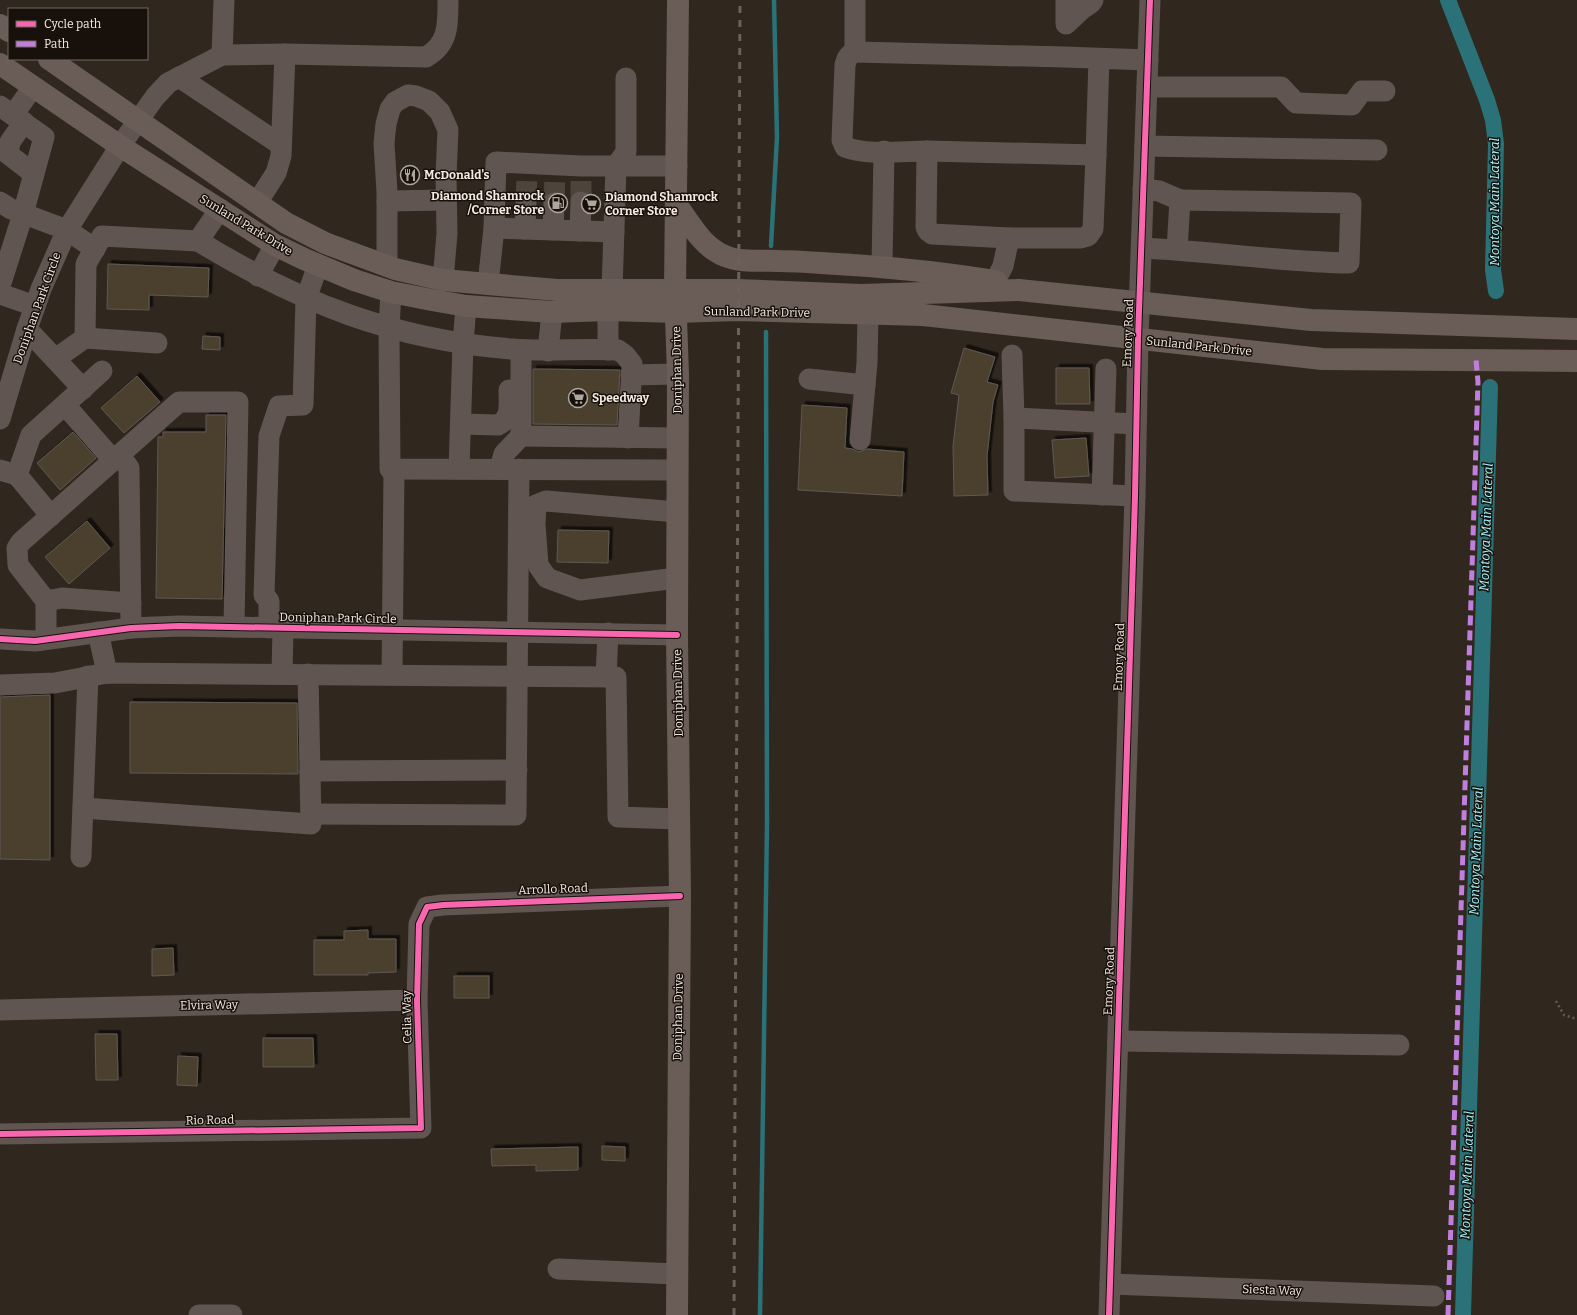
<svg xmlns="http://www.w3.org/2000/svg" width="1577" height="1315" viewBox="0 0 1577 1315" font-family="Bitter,serif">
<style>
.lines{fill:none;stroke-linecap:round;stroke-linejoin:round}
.stream{stroke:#2a7277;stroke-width:4.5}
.canal{stroke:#2a7277;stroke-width:16}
.building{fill:#4c3f2e;stroke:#605952;filter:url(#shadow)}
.minor-tunnel{stroke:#4d443c;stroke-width:21;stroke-dasharray:21 10;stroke-linecap:butt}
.path{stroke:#665d5a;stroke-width:2.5;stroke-dasharray:2 3;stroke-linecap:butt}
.minor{stroke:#605551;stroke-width:21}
.major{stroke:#6a5c57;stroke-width:22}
.rail{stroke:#6b625d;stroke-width:3;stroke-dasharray:7 7;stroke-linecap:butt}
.quiet{stroke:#c07fdc;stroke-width:5;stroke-dasharray:10 5;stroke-linecap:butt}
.cycleway-casing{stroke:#18110b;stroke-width:8}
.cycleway{stroke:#f766af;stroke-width:6}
.labels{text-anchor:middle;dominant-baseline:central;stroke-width:3;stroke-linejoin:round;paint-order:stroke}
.poi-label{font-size:12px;font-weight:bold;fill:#f4eae2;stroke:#18110b;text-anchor:start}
.street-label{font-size:12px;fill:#f4eae2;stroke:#18110b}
.water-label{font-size:13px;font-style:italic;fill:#a7f3fa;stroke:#18110b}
</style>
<defs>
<filter id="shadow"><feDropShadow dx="3.5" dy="-3.5" stdDeviation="0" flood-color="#0009"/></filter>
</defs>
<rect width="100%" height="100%" fill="#30271f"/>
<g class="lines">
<g class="stream">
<polyline points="771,246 777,137 774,0"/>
<polyline points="760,1315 767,825 766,332"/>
</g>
<g class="canal">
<polyline points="1448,0 1487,100 1493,120 1496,144 1493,270 1496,291"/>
<polyline points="1463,1315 1490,387"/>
</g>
</g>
<g class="building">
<polygon points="108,264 209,268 208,297 149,295 149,310 107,309"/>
<polygon points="203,336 220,337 220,350 202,349"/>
<polygon points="964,348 995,357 987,382 998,385 993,402 987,456 988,495 954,496 953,446 959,395 951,393"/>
<polygon points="1056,368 1089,368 1090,404 1056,404"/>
<polygon points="533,369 620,370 617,425 533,424"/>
<polygon points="137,376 160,402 124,433 101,408"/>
<polygon points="802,405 847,408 845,448 852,449 859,452 867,449 904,452 902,496 798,490"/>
<polygon points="206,415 226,415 222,599 156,598 158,437 163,437 163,432 206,432"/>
<polygon points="73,432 96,458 60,490 37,463"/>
<polygon points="1086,438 1089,476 1055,478 1052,440"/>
<polygon points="87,521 110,548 69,584 45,557"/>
<polygon points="558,530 609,531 608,563 557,562"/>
<polygon points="50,695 50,860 0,859 0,697"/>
<polygon points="130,702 297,703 298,774 130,773"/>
<polygon points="368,930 368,939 396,939 396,972 368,973 368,975 314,975 314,940 344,940 344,931"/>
<polygon points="173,948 174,975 152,976 152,949"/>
<rect x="454" y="976" width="35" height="22"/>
<polygon points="95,1034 117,1034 118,1080 96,1080"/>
<polygon points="263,1038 313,1038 314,1067 263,1067"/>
<polygon points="178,1056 198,1057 197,1086 177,1085"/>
<polygon points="602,1146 625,1147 625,1161 602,1160"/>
<polygon points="578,1147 578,1170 536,1171 536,1165 492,1166 491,1149"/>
</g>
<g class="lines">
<g class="minor-tunnel">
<polyline points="526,202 527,175"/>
<polyline points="581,202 581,174"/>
<polyline points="554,203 555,175"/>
</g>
<polyline class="path" points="1556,1001 1564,1015 1577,1019"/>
<g class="minor">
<polyline points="1066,0 1066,24 1082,9 1091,3 1093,0"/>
<polyline points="855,52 855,0"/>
<path d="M285,54L426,57C449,44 448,24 448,0"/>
<polyline points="222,55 224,0"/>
<path d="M1099,59L1096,155C1039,154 983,152 927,151C904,151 867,156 845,147L842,140L845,65C847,58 848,55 855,52L1064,57L1148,60"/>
<polyline points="179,77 281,145"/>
<polyline points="1147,87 1281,87 1296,103 1352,105 1362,91 1385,91"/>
<polyline points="0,106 44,137 23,214 0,286"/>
<polyline points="13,115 33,87"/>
<polyline points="24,122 10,142 8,154 34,174"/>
<polyline points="1145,146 1377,150"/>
<polyline points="927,151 926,227 928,231 932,234 1009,238 1081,238 1088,236 1093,229 1096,155"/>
<polyline points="616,166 626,152 626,78"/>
<polyline points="616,166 677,166"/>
<polyline points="1143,189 1159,191 1180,200"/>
<polyline points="387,201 446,200"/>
<polyline points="0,202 11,209 67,230 95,249"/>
<polyline points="494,228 614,232"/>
<polyline points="525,229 526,202"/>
<polyline points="553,230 554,203"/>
<polyline points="580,231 581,202"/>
<path d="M198,241C298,302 394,340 512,349C547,352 582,348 618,350L625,355L632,364L628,438"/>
<path d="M1142,248C1211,251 1280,262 1349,263L1351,203L1180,200L1177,250"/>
<polyline points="387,266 387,192 384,143 386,124 390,109 395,102 408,95 416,96 429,101 440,112 448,130 446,176 447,234 443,280"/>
<polyline points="882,266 884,151"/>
<polyline points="258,276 275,245"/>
<polyline points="488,284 494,228 496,162 581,166 616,166 612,291"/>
<polyline points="990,291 1003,266 1009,238"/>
<polyline points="391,292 389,328 390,469 677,470"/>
<polyline points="0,294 35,306"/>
<polyline points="608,310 608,350"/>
<polyline points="27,329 83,389"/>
<polyline points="157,343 85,338 86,264 102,236 198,241 220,209"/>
<polyline points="521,350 521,436 677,438"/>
<polyline points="548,351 552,312"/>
<polyline points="1012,355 1014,418 1136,424"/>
<polyline points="55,359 85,338"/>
<polyline points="631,375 678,374"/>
<polyline points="809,379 865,385"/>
<polyline points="65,405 113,460"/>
<polyline points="1014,418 1014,491 1135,496"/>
<polyline points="0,419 27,329 41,289 67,230 120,146 155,97 168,83 222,55 285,54 281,156 276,173 257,203"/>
<path d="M461,424L498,425C512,419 509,404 509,390"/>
<polyline points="860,440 867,363 868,315"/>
<polyline points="119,455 129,468 131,628"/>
<polyline points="459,469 463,344 466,306"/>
<polyline points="500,469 504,454 521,436"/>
<polyline points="0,470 17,475"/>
<polyline points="1102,495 1106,369"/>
<polyline points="51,516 17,475 31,435 102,371"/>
<polyline points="677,578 580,590 547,578 538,565 535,524 536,505 546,501 677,512"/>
<polyline points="46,601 18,565 17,548 21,542 179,402 238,402 234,627"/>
<polyline points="269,628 269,601 264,595 269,436 279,406 303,405 306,299 318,265"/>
<polyline points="98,632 107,673"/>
<polyline points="0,639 35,641 131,628 179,626 677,635"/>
<polyline points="46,639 46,601 62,598 131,603"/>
<polyline points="282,674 283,628"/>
<polyline points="392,675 394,469"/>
<polyline points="606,677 608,633"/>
<polyline points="0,685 55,683 107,673 616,677 618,817 679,819"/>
<polyline points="310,771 517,770"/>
<polyline points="83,808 311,824 308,674"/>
<polyline points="311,814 516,815 519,469"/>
<polyline points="81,857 88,676"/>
<polyline points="0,1010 417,1000"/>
<polyline points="1118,1041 1399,1045"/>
<polyline points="0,1134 421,1128 417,1000 419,924 427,907 443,905 680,896"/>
<polyline points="558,1269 677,1274"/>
<polyline points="1110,1284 1434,1296"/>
<polyline points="199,1315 232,1315"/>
<polyline points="1109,1315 1135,496 1138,339 1150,0"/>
</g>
<g class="major">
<polyline points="0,25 9,31"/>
<polyline points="49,59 286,223 325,243 395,269 443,280 557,290 738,290 861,295 1019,290 1311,320 1577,329"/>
<polyline points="0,64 120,146 275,245 304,259 354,280 391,292 432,300 466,306 552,312 608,310 676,312 738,310 923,315 1322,359 1577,361"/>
<path d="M676,204C690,223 702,247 725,256C741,263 762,260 779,261C793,261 807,262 821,263C880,266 938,272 996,281"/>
<polyline points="677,1315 680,896 677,635 678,374 675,290 678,0"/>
</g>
<polyline class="rail" points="734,1315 740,0"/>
<polyline class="quiet" points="1448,1315 1478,382 1476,360"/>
<defs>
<g id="cycleway">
<polyline points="0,639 35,641 131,628 179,626 677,635"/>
<polyline points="0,1134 421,1128 417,1000 419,924 427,907 443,905 680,896"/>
<polyline points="1109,1315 1135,496 1138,339 1150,0"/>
</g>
</defs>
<use href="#cycleway" class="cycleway-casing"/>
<use href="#cycleway" class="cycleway"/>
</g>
<defs>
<symbol id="restaurant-ring" viewBox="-11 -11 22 22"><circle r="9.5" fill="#18110b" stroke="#afa69e" stroke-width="1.5"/><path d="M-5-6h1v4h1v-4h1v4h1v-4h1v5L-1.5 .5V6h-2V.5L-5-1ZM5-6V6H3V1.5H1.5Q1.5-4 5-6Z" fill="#afa69e"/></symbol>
<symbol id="fuel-ring" viewBox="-11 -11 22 22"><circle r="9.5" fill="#18110b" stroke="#afa69e" stroke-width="1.5"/><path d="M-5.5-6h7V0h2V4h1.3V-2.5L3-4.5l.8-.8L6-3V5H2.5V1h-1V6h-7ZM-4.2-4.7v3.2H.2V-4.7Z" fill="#afa69e"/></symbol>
<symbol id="supermarket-ring" viewBox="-11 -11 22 22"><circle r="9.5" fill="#18110b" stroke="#afa69e" stroke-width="1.5"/><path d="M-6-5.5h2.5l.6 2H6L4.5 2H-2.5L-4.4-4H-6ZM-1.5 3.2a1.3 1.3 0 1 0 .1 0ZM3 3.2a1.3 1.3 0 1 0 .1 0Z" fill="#afa69e"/></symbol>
</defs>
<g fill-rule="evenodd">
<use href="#restaurant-ring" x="399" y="164" width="22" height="22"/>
<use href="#fuel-ring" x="547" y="192" width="22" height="22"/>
<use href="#supermarket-ring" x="580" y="193" width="22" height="22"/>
<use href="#supermarket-ring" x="567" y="387" width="22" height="22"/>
</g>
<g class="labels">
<g class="poi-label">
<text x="424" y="175">McDonald's</text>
<text x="544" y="196" text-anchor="end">Diamond Shamrock<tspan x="544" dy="14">/Corner Store</tspan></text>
<text x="605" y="197">Diamond Shamrock<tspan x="605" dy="14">Corner Store</tspan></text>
<text x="592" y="398">Speedway</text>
</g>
<g class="street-label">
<text transform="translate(246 225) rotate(31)">Sunland Park Drive</text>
<text transform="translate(37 308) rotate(-70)">Doniphan Park Circle</text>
<text transform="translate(757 312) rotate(1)">Sunland Park Drive</text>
<text transform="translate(1128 333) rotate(-88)">Emory Road</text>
<text transform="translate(1199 346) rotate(6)">Sunland Park Drive</text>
<text transform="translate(677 370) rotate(-91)">Doniphan Drive</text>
<text transform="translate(338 618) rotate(1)">Doniphan Park Circle</text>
<text transform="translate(1119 657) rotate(-88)">Emory Road</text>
<text transform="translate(678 693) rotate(-91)">Doniphan Drive</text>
<text transform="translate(553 889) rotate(-2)">Arrollo Road</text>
<text transform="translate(1109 981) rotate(-88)">Emory Road</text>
<text transform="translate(209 1005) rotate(-1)">Elvira Way</text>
<text transform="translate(407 1017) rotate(-91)">Celia Way</text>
<text transform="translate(678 1017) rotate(-89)">Doniphan Drive</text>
<text transform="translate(210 1120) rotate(-1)">Rio Road</text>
<text transform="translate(1272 1290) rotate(2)">Siesta Way</text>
</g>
<g class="water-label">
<text transform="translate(1494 202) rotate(-90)">Montoya Main Lateral</text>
<text transform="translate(1486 527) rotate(-88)">Montoya Main Lateral</text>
<text transform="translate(1476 851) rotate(-88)">Montoya Main Lateral</text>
<text transform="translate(1467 1175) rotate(-88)">Montoya Main Lateral</text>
</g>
</g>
<rect x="8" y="8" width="140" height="52" fill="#18110b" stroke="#706861"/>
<rect x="16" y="21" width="20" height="6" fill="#f766af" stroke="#706861"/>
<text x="44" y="28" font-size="12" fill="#f4eae2">Cycle path</text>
<rect x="16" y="41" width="20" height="6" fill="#c07fdc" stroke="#706861"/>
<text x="44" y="48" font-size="12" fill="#f4eae2">Path</text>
</svg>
